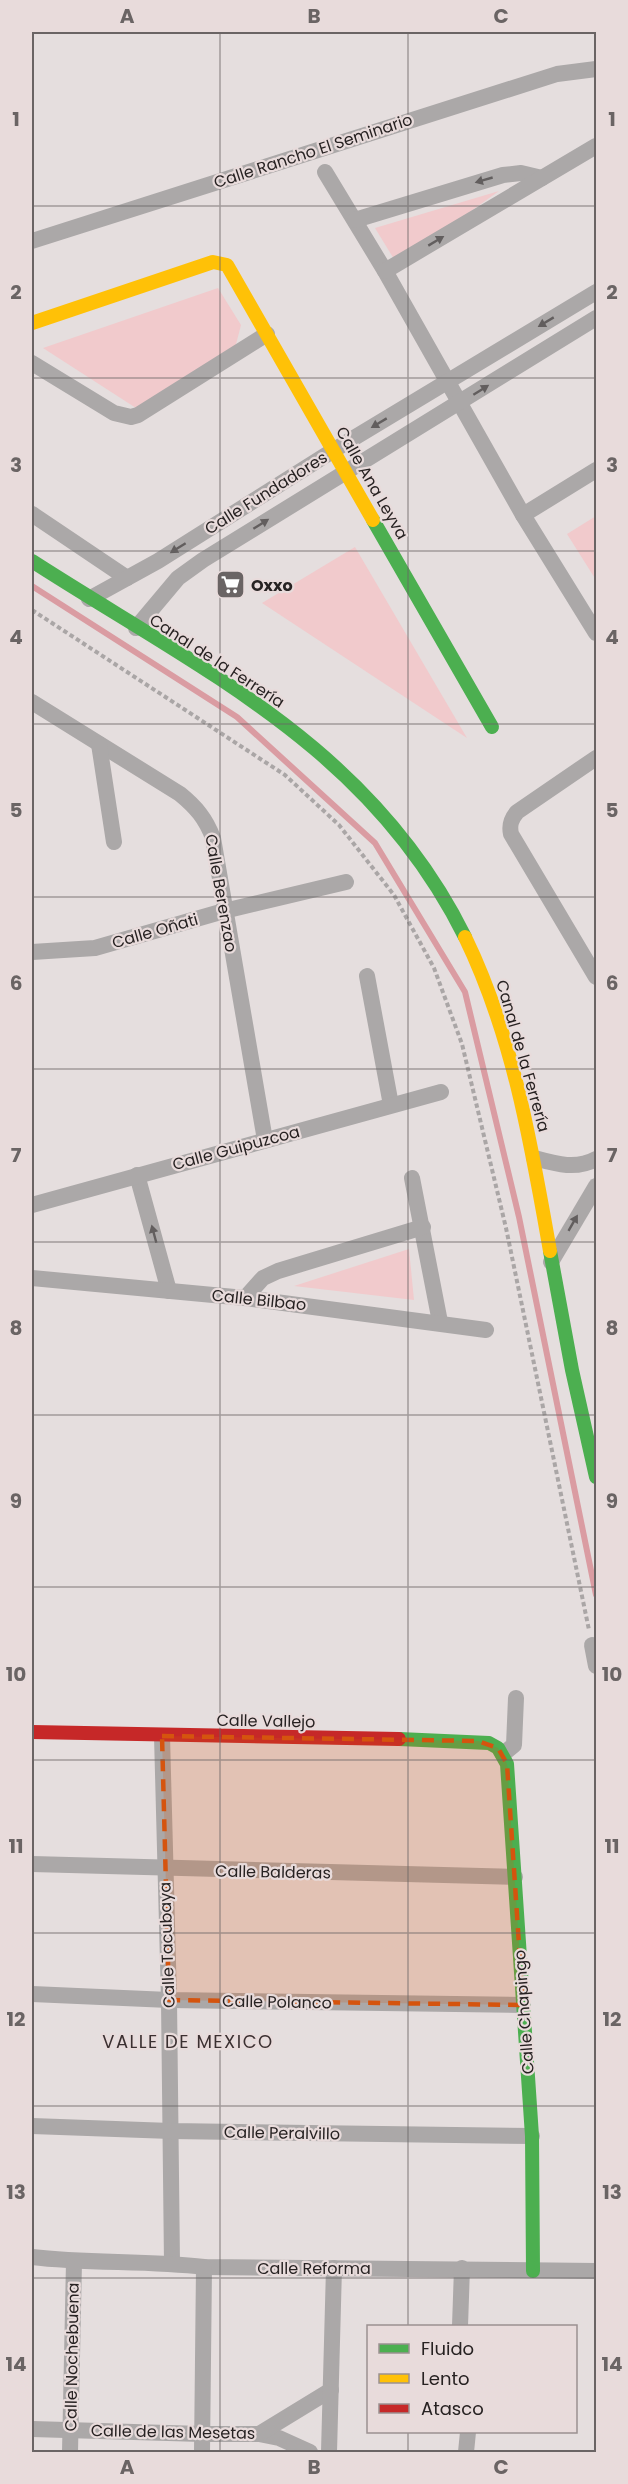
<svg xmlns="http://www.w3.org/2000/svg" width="628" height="2484" viewBox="0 0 628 2484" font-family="Poppins,sans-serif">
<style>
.green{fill:#f1cacc}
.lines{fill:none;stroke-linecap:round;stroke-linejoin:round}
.stream{stroke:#da9ca2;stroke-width:6}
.path{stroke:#aaa6a6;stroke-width:4;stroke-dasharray:4.5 3;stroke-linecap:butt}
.street{stroke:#aba8a8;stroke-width:16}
.fast{stroke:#4caf50;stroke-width:14}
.slow{stroke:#ffc107;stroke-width:14}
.jam{stroke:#c62828;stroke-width:14}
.oneway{fill:#625e5e}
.marked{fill:#d5540e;fill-opacity:0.2;stroke:#d5540e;stroke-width:4.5;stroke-dasharray:12 8;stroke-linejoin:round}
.grid{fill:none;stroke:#6a6464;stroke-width:1.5;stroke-opacity:0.55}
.labels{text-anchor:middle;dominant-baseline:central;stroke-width:4.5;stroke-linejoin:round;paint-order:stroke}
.street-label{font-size:16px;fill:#272222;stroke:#e8dbdb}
.poi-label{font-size:16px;font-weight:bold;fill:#272222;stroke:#e8dbdb;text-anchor:start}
.neighbourhood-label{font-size:18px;letter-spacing:1.5px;fill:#3b3031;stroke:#e8dbdb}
.neatline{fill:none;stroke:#6a6464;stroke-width:2}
.grid-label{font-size:20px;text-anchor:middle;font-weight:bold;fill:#6a6464}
</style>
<rect width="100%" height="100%" fill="#e5dede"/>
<g class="green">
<polygon points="499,191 397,264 375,228"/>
<polygon points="218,288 241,325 234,352 136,408 43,348"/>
<polygon points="596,516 596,580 567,534"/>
<polygon points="355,547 467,738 262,603"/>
<polygon points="409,1249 414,1300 294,1286"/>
</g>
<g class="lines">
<polyline class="stream" points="32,586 237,717 375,843 465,992 519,1217 596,1595"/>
<polyline class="path" points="32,610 285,775 339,825 394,895 434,968 462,1044 506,1228 589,1630"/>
<g class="street">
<polyline points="325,172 385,271 523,515 596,633"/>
<polyline points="355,220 503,175 521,173 542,178"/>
<polyline points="32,241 557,74 596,69"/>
<polyline points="385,271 596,146"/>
<polyline points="32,363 114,413 131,417 138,415 267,334"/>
<polyline points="32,514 127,578"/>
<polyline points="523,515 596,470"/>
<polyline points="89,599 158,561 334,450 596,292"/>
<polyline points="136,628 178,578 203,560 596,318"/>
<path d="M32,702L180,794C196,807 206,819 213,838L265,1140"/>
<polyline points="99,744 114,842"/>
<path d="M596,758L517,812C511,819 509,825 511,834L596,977"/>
<polyline points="32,952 95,948 224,911 346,882"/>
<polyline points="367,976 391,1105"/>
<path d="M534,1158C556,1164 576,1170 596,1159"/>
<polyline points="137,1175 169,1291"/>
<polyline points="412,1178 440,1322"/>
<polyline points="32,1205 441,1092"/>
<polyline points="551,1262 596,1186"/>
<polyline points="32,1278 245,1298 486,1330"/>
<polyline points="245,1298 263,1278 278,1271 423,1227"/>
<polyline points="592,1645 596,1666"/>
<polyline points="162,1736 169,2000 172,2263"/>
<polyline points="503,1754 514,1745 516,1698"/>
<polyline points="32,1864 515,1877"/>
<polyline points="32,1994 169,2000 523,2005"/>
<polyline points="32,2126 171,2131 532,2136"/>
<path d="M32,2257C89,2264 147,2260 204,2267L596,2271"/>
<polyline points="460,2326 462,2268"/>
<polyline points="32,2429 202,2434 259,2434 279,2438 310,2452"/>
<polyline points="259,2434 331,2390"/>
<polyline points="70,2452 74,2262"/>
<polyline points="202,2452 204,2267"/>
<polyline points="329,2452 334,2268"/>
<polyline points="466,2452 468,2432"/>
</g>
<g class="fast">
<polyline points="373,520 492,727"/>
<path d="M32,561C201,670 371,747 465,937"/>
<polyline points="550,1251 572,1370 596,1477"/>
<polyline points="399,1739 489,1743 498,1748 507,1764 532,2136 533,2271"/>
</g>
<g class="slow">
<polyline points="32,323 213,262 227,265 373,520"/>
<path d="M465,937C513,1036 531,1143 550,1251"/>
</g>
<polyline class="jam" points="32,1732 399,1739"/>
</g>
<defs><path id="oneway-solid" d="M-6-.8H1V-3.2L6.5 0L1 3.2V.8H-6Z" transform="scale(1.5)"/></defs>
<g class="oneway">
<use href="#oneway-solid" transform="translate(484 180) rotate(164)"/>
<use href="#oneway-solid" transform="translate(436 241) rotate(-31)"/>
<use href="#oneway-solid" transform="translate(546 322) rotate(149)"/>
<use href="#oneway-solid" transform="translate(481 390) rotate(-32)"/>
<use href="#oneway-solid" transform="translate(379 423) rotate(149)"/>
<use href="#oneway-solid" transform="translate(261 524) rotate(-32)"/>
<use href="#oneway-solid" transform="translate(178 548) rotate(148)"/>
<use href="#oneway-solid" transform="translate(573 1223) rotate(-60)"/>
<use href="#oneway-solid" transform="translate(154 1234) rotate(-105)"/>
</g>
<path class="marked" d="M162,1736L478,1741L498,1748L507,1764L523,2005L169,2000Z"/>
<path class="grid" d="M220,32V2452M408,32V2326M32,206H596M32,378H596M32,551H596M32,724H596M32,897H596M32,1069H596M32,1242H596M32,1415H596M32,1587H596M32,1760H596M32,1933H596M32,2106H596M32,2278H596M408,2432V2452"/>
<defs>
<symbol id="supermarket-square" viewBox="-11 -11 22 22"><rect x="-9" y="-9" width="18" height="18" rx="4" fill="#6a6464" stroke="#e8dbdb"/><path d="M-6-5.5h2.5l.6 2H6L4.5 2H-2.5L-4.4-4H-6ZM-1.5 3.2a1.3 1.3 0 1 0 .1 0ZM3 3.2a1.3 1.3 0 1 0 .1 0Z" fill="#fff"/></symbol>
</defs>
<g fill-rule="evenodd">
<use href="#supermarket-square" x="214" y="568" width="33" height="33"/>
</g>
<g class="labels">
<g class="street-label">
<text transform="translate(313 151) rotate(-18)">Calle Rancho El Seminario</text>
<text transform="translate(372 483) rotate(60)">Calle Ana Leyva</text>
<text transform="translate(266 493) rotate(-32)">Calle Fundadores</text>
<text transform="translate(217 661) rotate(33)">Canal de la Ferrería</text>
<text transform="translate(221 893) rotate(80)">Calle Berenzao</text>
<text transform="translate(155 931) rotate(-16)">Calle Oñati</text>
<text transform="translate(523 1056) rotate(74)">Canal de la Ferrería</text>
<text transform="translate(236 1148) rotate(-15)">Calle Guipuzcoa</text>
<text transform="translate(259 1300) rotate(6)">Calle Bilbao</text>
<text transform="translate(266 1721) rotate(1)">Calle Vallejo</text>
<text transform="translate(273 1872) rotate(1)">Calle Balderas</text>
<text transform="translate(167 1945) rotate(-92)">Calle Tacubaya</text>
<text transform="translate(277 2002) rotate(1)">Calle Polanco</text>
<text transform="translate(524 2012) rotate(-94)">Calle Chapingo</text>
<text transform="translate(282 2133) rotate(1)">Calle Peralvillo</text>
<text x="314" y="2268">Calle Reforma</text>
<text transform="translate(72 2357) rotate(-89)">Calle Nochebuena</text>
<text transform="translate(173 2432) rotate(1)">Calle de las Mesetas</text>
</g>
<g class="poi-label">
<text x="251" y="585">Oxxo</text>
</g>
<g class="neighbourhood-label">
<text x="188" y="2041">VALLE DE MEXICO</text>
</g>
</g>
<rect width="628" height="2484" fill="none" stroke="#e8dbdb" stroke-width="66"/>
<rect x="367" y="2325" width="210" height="108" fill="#e8dbdb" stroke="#9b9191" stroke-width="1.5"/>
<rect x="379" y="2344" width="30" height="9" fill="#4caf50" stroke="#9b9191" stroke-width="1.5"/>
<text x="421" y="2355" font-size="18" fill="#272222">Fluido</text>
<rect x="379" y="2374" width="30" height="9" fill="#ffc107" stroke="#9b9191" stroke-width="1.5"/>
<text x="421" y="2385" font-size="18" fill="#272222">Lento</text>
<rect x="379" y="2404" width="30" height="9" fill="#c62828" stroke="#9b9191" stroke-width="1.5"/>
<text x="421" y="2415" font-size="18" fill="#272222">Atasco</text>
<rect x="33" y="33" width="562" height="2418" class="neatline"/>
<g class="grid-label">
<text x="127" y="23">A</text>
<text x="314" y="23">B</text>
<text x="501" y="23">C</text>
<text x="16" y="126">1</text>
<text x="612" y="126">1</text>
<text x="16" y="299">2</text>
<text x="612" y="299">2</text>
<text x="16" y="472">3</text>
<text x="612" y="472">3</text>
<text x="16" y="644">4</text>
<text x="612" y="644">4</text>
<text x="16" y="817">5</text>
<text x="612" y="817">5</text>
<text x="16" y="990">6</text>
<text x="612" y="990">6</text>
<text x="16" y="1162">7</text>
<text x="612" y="1162">7</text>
<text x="16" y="1335">8</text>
<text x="612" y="1335">8</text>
<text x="16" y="1508">9</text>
<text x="612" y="1508">9</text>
<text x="16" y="1681">10</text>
<text x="612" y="1681">10</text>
<text x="16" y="1853">11</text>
<text x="612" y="1853">11</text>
<text x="16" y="2026">12</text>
<text x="612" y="2026">12</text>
<text x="16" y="2199">13</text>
<text x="612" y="2199">13</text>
<text x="16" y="2371">14</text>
<text x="612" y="2371">14</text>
<text x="127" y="2474">A</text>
<text x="314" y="2474">B</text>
<text x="501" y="2474">C</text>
</g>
</svg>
